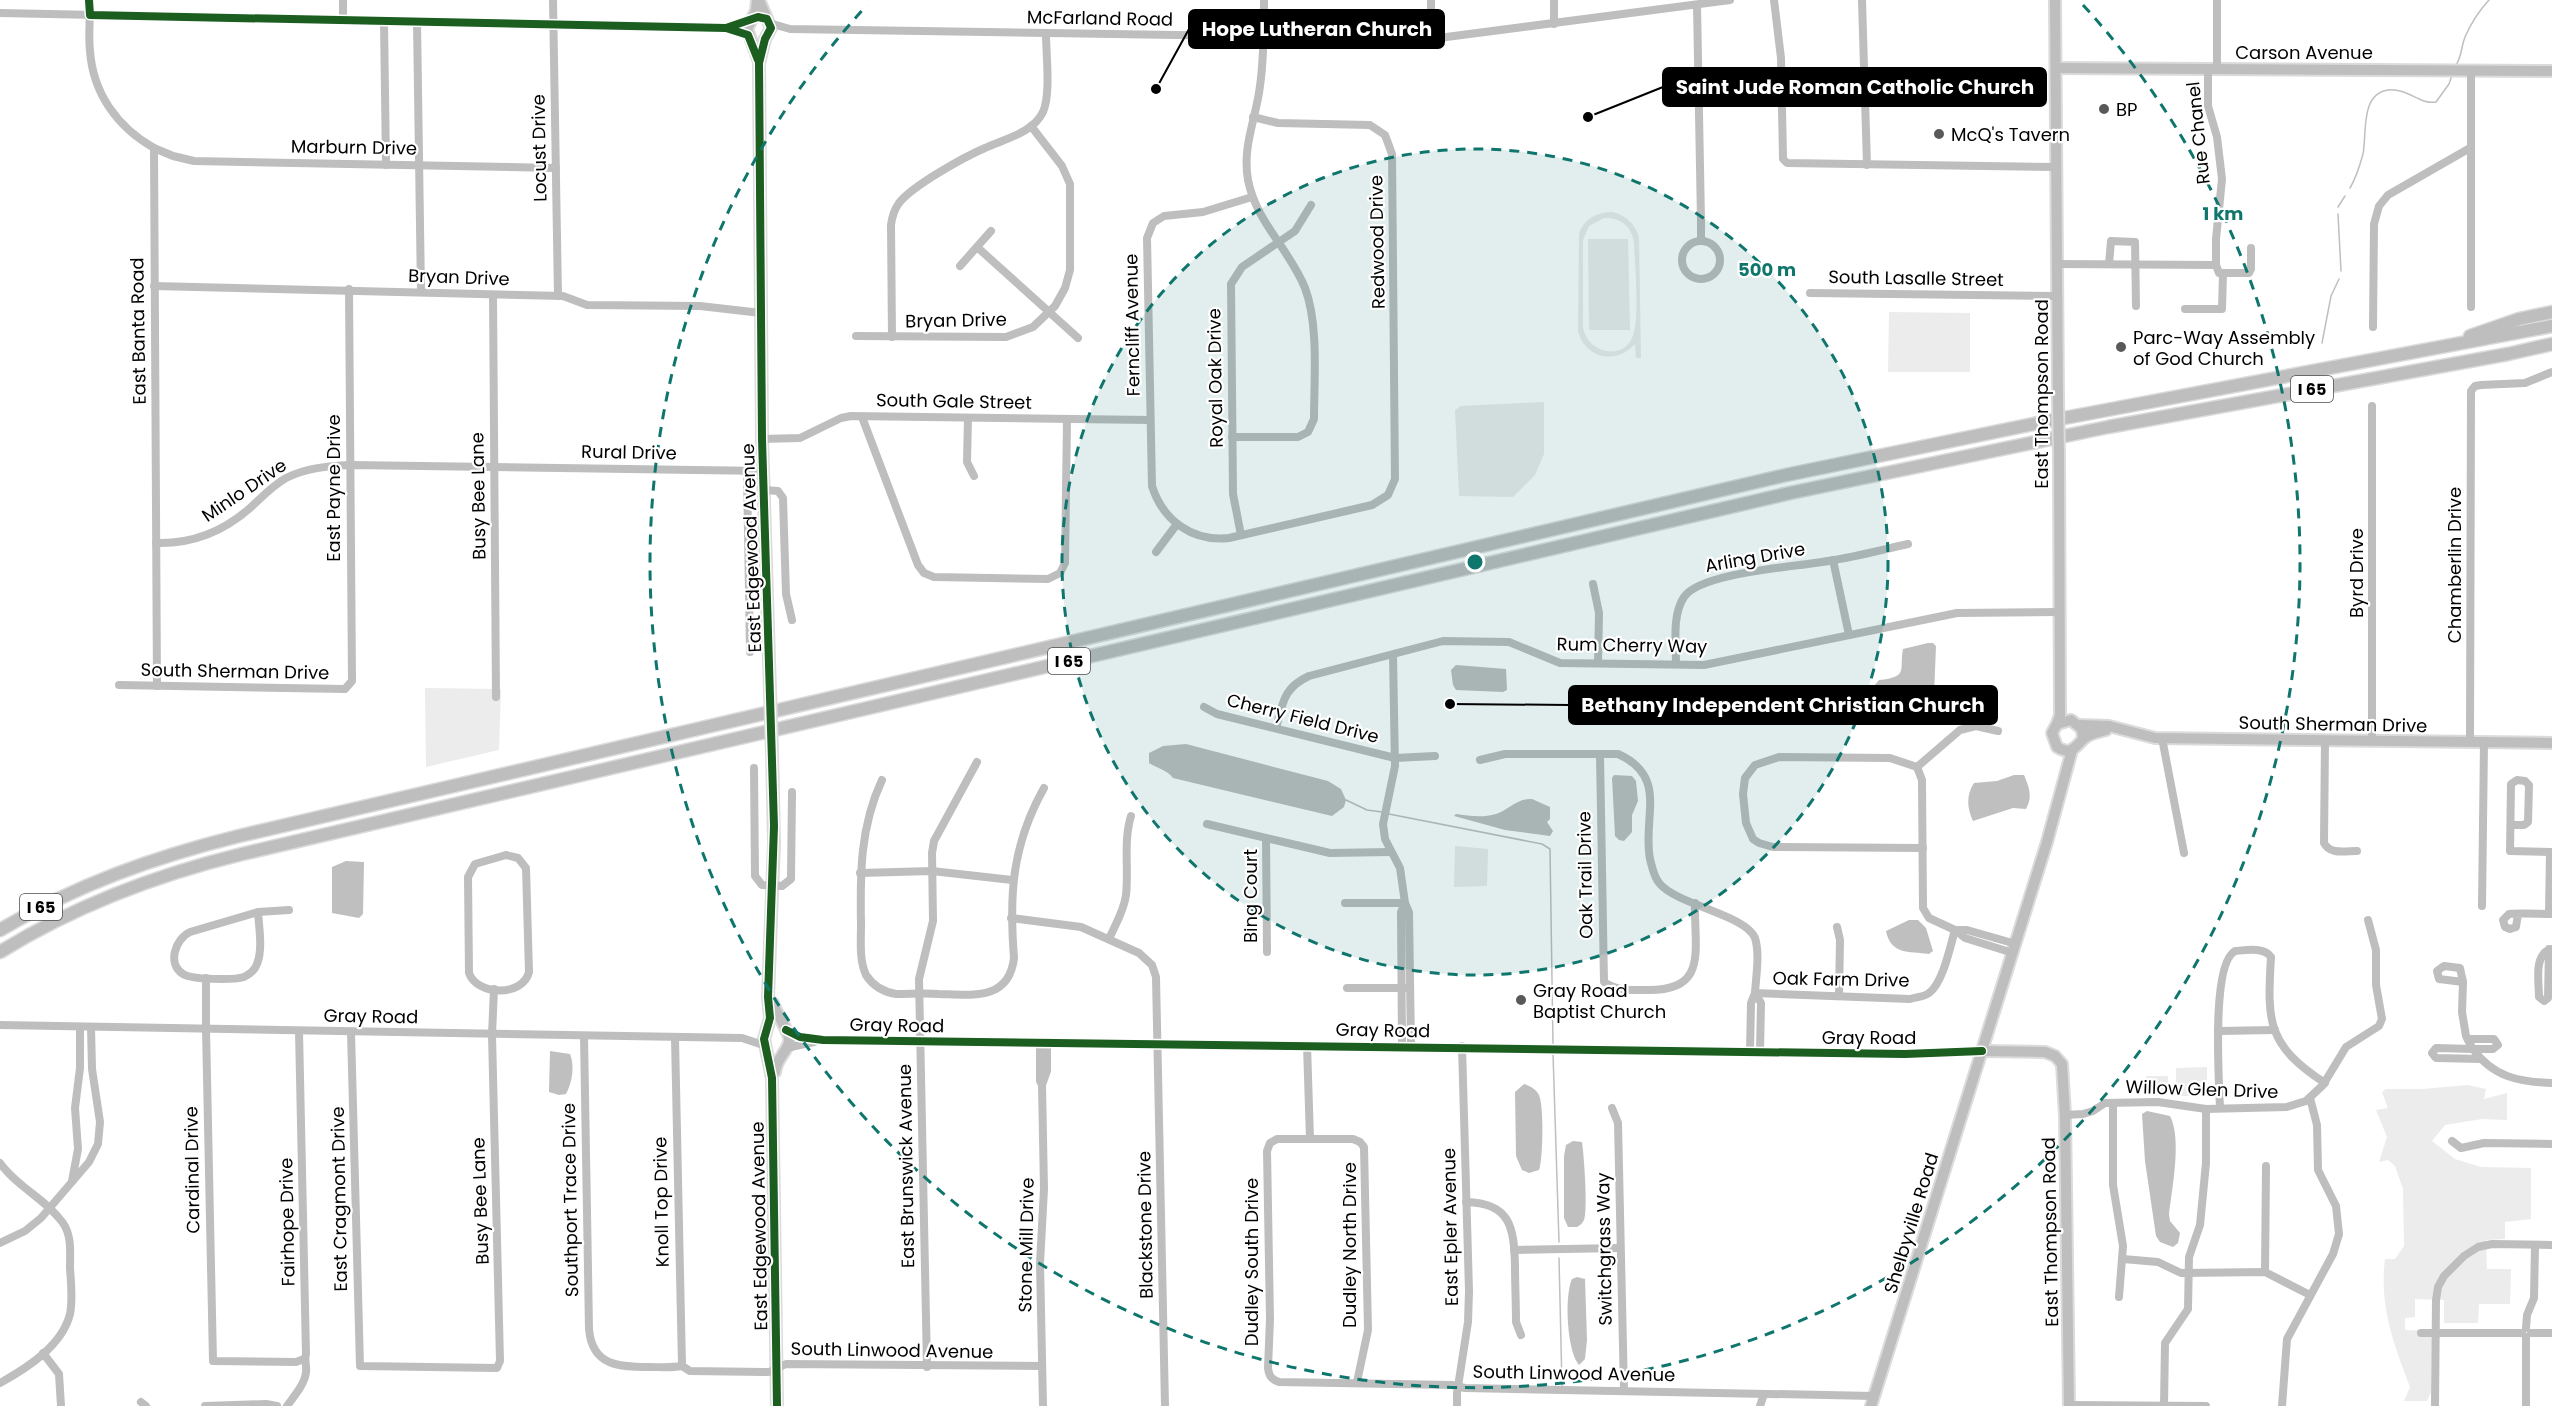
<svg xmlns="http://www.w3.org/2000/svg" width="2552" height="1406" viewBox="0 0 2552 1406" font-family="Poppins,sans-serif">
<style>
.green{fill:#ececec;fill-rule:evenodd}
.water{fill:#bfbfbf}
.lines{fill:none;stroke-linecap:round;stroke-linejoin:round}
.stream{stroke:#bfbfbf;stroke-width:1.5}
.major-casing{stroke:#dbdbdb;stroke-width:14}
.highway-casing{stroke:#dbdbdb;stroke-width:15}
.minor{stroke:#bebebe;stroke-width:8}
.major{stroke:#bebebe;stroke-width:10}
.highway{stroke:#bebebe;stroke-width:12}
.major-bridge-casing{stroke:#dbdbdb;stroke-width:14;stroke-linecap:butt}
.major-bridge{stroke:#bebebe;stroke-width:10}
.cycleway-casing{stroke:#fff;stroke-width:11}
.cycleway{stroke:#1b5e20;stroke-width:8}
.ring{fill:none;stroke:#0f766e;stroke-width:3;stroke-dasharray:10 8}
.poi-dot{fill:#595959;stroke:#fff;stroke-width:2}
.labels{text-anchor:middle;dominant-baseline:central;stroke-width:4.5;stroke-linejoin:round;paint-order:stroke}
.shield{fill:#fff;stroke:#4c4c4c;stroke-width:1.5}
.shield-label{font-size:16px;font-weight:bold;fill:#000}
.street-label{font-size:18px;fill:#000;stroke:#fff}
.poi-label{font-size:18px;fill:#000;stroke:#fff;text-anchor:start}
.centre{fill:#0f766e;stroke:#fff;stroke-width:3}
.ring-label{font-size:18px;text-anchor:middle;font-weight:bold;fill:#0f766e;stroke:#fff;stroke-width:4.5;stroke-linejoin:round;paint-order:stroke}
.leader{fill:none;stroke:#000;stroke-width:2}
.callout-dot{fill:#000;stroke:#fff;stroke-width:2}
.callout{fill:#000;stroke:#000;stroke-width:2}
.callout-label{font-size:20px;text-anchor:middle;font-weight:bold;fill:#fff}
</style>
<rect width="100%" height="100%" fill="#fff"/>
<g class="green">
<path d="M1613,212C1627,216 1635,224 1639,237L1641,358H1636L1635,344C1617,365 1585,359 1578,331L1579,233C1585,218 1597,212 1613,212ZM1604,218C1620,217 1632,226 1634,243C1635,265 1639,313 1634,332C1627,363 1586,354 1583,326V240L1589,226Z"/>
<polygon points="1588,239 1628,239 1630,330 1589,330"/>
<polygon points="1889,312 1970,313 1970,372 1888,372"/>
<polygon points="1544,402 1544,454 1535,475 1513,497 1459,496 1455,410 1461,406"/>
<polygon points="425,688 501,689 499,750 426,767"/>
<polygon points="1455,846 1488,849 1487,886 1454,887"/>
<polygon points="2207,1067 2207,1096 2176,1096 2176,1068"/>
<polygon points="2146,1076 2168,1076 2169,1092 2146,1092"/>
<path d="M2468,1085L2486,1089L2484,1099L2507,1093V1120L2482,1119L2445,1125L2432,1141L2455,1159L2481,1167L2531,1168V1219L2505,1222V1239L2486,1240L2487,1269H2511L2510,1304H2479L2478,1323H2444V1300L2415,1299V1317L2405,1318V1330L2432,1331L2431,1392L2427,1401H2404L2410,1387C2394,1344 2379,1307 2385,1259H2395L2404,1246L2403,1189L2395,1166L2388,1160L2379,1162L2387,1137L2376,1110L2388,1108L2382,1092L2386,1089H2422Z"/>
</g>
<g class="water">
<path d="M1928,643H1933L1936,646L1934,695H1884L1875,693L1874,686L1879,680C1909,677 1899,670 1903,649Z"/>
<polygon points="1456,665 1506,669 1507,690 1503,692 1456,690 1453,685 1451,670"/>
<path d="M1186,744L1328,781L1341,789L1346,800L1344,807L1332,816L1173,778C1166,769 1158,769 1149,763V753L1163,746Z"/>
<polygon points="1614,775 1632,776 1636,781 1638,801 1632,815 1632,832 1624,841 1619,840 1615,836 1612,778"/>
<path d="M2014,775H2024C2029,787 2033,797 2026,809L2013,808L1973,821C1967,808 1966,795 1974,783L1997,781Z"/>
<path d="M1532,799L1550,807V819L1547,822L1553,831L1550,836L1505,830L1454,816L1456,814C1469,816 1483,818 1496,814C1509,810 1517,798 1532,799Z"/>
<polygon points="346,861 364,862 363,914 359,918 332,913 332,867"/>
<path d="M1909,920H1918L1926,928L1933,951L1929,954C1908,951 1891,955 1886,931Z"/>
<path d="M550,1051L570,1054C575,1066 572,1083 566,1094L559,1095L549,1092Z"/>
<path d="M1524,1084C1530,1086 1536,1089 1539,1095C1544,1107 1543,1158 1539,1170L1529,1173L1522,1170L1516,1156L1515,1092Z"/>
<path d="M2147,1111L2170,1116C2182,1139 2172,1188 2169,1214L2170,1221L2180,1233L2178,1243L2173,1247L2160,1242L2156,1236L2145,1161L2142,1114Z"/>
<path d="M1573,1141L1582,1142C1584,1155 1588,1211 1584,1220C1582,1224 1580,1225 1577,1227H1568L1564,1218V1156L1566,1145Z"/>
<path d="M1577,1277L1585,1279L1587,1340L1585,1359L1579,1365C1567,1352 1564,1296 1572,1279Z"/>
</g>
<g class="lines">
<g class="stream">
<path d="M2456,65C2462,56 2461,47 2465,37C2471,23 2479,11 2489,0"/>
<path d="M2350,188C2356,178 2360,165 2363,154C2367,134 2360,94 2388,90C2408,88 2420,105 2436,102L2449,84L2452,75"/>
<polyline points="2338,207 2345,196"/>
<polyline points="2338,214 2341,271"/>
<polyline points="2322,343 2331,296 2339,279"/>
<polyline points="1346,800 1367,810 1382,812"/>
<polyline points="1389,814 1542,844 1550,849 1553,1045"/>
<polyline points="1553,1053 1559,1242"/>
<polyline points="1559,1258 1562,1386"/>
</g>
<defs>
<g id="major">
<polyline points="757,0 756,11 747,29 758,59"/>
<polyline points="759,0 771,28 765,39 759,63 762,439 770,691"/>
<polyline points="2055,0 2058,402"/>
<polyline points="2056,68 2552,71"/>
<polyline points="2057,724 2060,715 2059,454"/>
<polyline points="2079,725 2109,726 2155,738 2552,743"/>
<path d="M2083,739L2082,729L2071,720L2057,724L2052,733L2057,747C2073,757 2076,744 2086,737C2092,733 2099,732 2106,730"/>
<polyline points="772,751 774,842 768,997 770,1018 764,1039 772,1078 777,1406"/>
<path d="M773,1003C776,1014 791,1033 789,1042C786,1054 777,1057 775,1072"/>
<polyline points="1982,1051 2045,1052 2055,1056 2062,1064 2065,1115 2069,1406"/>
<polyline points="1871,1406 2047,842 2072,750"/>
</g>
<g id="highway">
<polyline points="2470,336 2519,319 2552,312"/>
<path d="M0,930C76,885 154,857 239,836L1786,475L2043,422L2552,326"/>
<path d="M0,952C76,905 156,875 242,854L1790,493L2108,427L2508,354L2552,344"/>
</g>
</defs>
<use href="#major" class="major-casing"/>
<use href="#highway" class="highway-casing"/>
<g class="minor">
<path d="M89,0C91,17 88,34 90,51C93,93 117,127 154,148L157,686"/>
<polyline points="343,0 343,20"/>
<polyline points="553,0 558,296"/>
<polyline points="1431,0 1431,39"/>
<polyline points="1554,0 1554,24"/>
<polyline points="1774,0 1781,58 1783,159 1787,163 2057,167"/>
<polyline points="1862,0 1867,165"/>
<polyline points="2217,0 2217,68"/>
<polyline points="1697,5 1701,221 1701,239 1704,241"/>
<polyline points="0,13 726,28 748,35"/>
<polyline points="384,21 386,165"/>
<polyline points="417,22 421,292"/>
<polyline points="769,23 790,29 1431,39 1730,0"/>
<polyline points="2471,70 2471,307"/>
<polyline points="154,148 173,156 194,161 556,168"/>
<path d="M1252,197L1203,212L1164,216L1153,223L1147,238L1152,486C1163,521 1193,542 1229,538L1372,505L1388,495L1395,479L1392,154L1385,135L1370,125L1278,123L1253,117"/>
<circle cx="1701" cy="260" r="19"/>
<polyline points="977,247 1078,338"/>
<polyline points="2057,264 2216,265"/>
<polyline points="2109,264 2111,241 2135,242 2136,306"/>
<polyline points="960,266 991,231"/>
<polyline points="2223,273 2249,273 2251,269 2251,248"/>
<polyline points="154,286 563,296 587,305 700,306 761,313"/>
<polyline points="1810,293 2057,296"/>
<polyline points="493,295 496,697"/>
<polyline points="2185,309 2222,309 2223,273 2219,273 2216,265 2216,239 2222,179 2217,137 2208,106 2208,68"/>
<polyline points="2373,327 2374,224 2379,206 2388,195 2470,148"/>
<polyline points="856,336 1006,337 1033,327 1055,306 1065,288 1070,270 1070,184 1062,166 1031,126"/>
<path d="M892,337L891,225C892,217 894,210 899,203C912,186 964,157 985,148C1004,139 1033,133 1043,112C1051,94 1046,54 1046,34"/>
<polyline points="862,417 918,565 924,573 934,577 1048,579 1060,573 1065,563 1067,420"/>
<polyline points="968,418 967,462 974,476"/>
<path d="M1232,437H1298L1308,432L1314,419C1314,380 1319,325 1305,288C1290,250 1256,222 1248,180C1242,146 1256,119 1260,86C1264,58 1264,29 1264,0"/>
<polyline points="762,439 800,438 841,418 851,416 1150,420"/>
<polyline points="747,471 750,652"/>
<polyline points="764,490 778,491 783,498 786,594 792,620"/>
<polyline points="1241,535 1233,494 1231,284 1242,267 1295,231 1311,205"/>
<path d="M156,543C192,544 224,531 250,508C262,497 272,486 286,478C306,468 328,466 350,465L764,471"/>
<polyline points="1156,552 1177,524"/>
<polyline points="1833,560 1849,635"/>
<polyline points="1593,584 1599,613 1598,663"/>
<path d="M1676,664C1676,643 1672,615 1684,597C1701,572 1797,567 1828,561C1855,557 1881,550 1908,544"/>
<polyline points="119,685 345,689 352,681 349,289"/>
<polyline points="1204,707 1217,714 1395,758 1435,756"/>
<path d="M1276,728C1283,703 1283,688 1309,676L1443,641L1509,642L1560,663L1704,665L1957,613L2058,612"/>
<polyline points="2162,738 2184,853"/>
<path d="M2325,740L2324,843C2330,855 2345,851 2357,851"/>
<polyline points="2372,741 2372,406"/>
<polyline points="2470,742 2471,391 2475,386 2481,385 2525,383 2552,372"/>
<path d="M1600,755L1604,982C1617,991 1630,990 1645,990C1709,992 1694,951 1695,903"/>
<path d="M1480,760L1505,754H1618C1669,777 1642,817 1650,859C1652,867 1654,878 1660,884C1678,905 1746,915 1755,938C1760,954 1756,976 1755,993L1910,999C1916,997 1924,997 1929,993C1943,983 1950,947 1955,930L1929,918L1923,908L1922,780L1917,767"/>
<polyline points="1917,767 1890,758 1779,757 1755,765 1745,778 1743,794 1746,823 1753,839 1759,843 1773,847 1923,848"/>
<polyline points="1917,767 1960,730 1976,726 1998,731"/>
<polyline points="754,768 755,876 762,885 782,886 791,879 792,792"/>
<path d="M882,780C860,827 860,874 861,925C861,941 859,960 866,975C873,986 884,992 896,994C911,994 925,993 939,994C972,995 1009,1001 1014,958C1009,894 1012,845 1044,788"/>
<polyline points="1207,824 1330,853 1391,852"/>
<polyline points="2511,825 2524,825 2528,822 2529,785 2525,781 2517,780 2511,784 2510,851 2552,852"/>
<polyline points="1266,839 1267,952"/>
<path d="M506,855L518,858L526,868L529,972C523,997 477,996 469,973L468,877L475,864Z"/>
<polyline points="860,873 932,871 1012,880"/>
<polyline points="1345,903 1405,903 1400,868 1385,839 1383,824 1395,766 1393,655"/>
<polyline points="2482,906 2484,742"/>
<path d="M258,912C259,928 263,949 257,964C255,970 250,974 244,977C234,980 192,980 183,974C167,964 175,939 190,932L258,912L289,910"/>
<path d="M2518,914L2516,927L2510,929L2505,927L2503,920L2509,914C2523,913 2538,914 2552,914"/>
<polyline points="2549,914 2550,852"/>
<polyline points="1011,918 1081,927 1139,953 1152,965 1156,977 1165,1406"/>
<polyline points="1837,927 1840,940 1839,996"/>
<path d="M1109,939C1115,925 1124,911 1126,895C1129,869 1123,842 1131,816"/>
<path d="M2549,949L2548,998L2544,1001L2539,997C2539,982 2533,953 2552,949"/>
<polyline points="2013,953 1965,938 1955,930 1967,930 2016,944"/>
<polygon points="2444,966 2460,968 2463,982 2439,979 2437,971"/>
<polyline points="206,978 206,1029 213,1361 296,1362 304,1359"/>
<path d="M2463,982L2462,1012L2466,1036C2468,1040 2470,1045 2473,1049H2493L2498,1045L2494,1039H2468"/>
<polyline points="1347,988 1407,988"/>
<polyline points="0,1025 742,1038 766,1046"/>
<polyline points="786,1030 800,1037 823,1040 1905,1054 1982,1051"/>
<polyline points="2218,1031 2275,1030"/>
<polyline points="351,1032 360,1366 497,1368 500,1361 492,1035 494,989"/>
<path d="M584,1036L589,1329C592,1366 619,1367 649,1367C660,1367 671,1368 682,1366L690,1371L769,1372L786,1364L1042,1366"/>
<polyline points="675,1038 682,1366"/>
<polyline points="1040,1042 1040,1081 1042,1085 1047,1071 1047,1042"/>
<polyline points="1307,1045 1310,1139"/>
<polyline points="1402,1046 1401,912 1405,903 1409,912 1411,1046"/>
<polyline points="786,1048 814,1042"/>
<polyline points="1750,1051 1751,1003 1755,993 1761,1003 1760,1051"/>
<path d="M2481,1059L2436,1058L2432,1053L2436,1048L2473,1049C2493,1077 2519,1082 2552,1083"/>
<polyline points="1042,1085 1044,1189 1040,1263 1043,1406"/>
<polyline points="2113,1103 2113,1185 2123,1246 2119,1297"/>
<polyline points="1612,1108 1618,1123 1624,1391"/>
<path d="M2220,1108C2219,1081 2211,964 2235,951C2247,950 2264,947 2271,957C2267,1022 2267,1045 2325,1083"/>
<polyline points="2065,1115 2083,1114 2093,1111 2105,1103 2158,1102 2206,1109 2287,1107 2306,1101 2323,1085 2346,1047 2379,1026 2382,1019 2376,985 2376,950 2368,920"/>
<polyline points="2452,1141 2461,1148 2484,1143 2552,1144"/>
<path d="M0,1163C17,1187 46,1199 63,1223C72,1236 70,1253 70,1268C71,1283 73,1299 70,1314C62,1346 27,1368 0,1383"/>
<polyline points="72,1181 78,1149 75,1108 80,1068 80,1027"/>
<path d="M1466,1202C1511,1203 1514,1228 1515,1266C1515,1284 1516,1303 1516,1322L1521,1335"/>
<polyline points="0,1243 25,1231 41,1218 89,1162 98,1144 100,1122 92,1069 91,1027"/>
<polyline points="1514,1250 1619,1248"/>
<polyline points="2123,1259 2158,1262 2181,1273 2265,1272 2310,1295"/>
<polyline points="2265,1272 2266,1166"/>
<polyline points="2526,1328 2527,1315 2534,1298 2535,1245"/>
<polyline points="2421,1333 2522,1333"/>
<polyline points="2531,1333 2552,1333"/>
<polyline points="43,1353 59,1374 61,1406"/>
<polyline points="927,1367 919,979 933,921 932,853 934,841 977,762"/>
<path d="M1357,1382L1368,1330L1364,1147L1360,1142L1353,1139H1277L1270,1143L1267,1151L1270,1319L1268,1368C1269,1376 1271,1379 1279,1382L1452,1385L1465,1388L1874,1396"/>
<polyline points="141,1402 146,1406"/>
<polyline points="2069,1405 2206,1406"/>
<polyline points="2164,1405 2165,1343 2188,1309 2189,1257 2200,1225 2206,1163 2206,1109"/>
<polyline points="205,1406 266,1404 277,1406"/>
<path d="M287,1406C294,1396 305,1384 306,1372C307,1365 304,1361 306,1354L299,1031"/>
<polyline points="1457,1406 1457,1393 1468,1322 1469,1291 1462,1046"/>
<polyline points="1760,1406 1764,1394"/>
<polyline points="2282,1406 2287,1339 2333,1254 2339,1234 2336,1206 2318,1170 2317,1125 2310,1098"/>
<polyline points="2435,1406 2436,1300 2438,1287 2444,1276 2464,1256 2478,1247 2492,1244 2552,1245"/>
<polyline points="2526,1406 2526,1337"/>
</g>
<use href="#major" class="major"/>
<use href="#highway" class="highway"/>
<defs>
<g id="major-bridge">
<polyline points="2058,402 2059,454"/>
<polyline points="770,691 772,751"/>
</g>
</defs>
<use href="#major-bridge" class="major-bridge-casing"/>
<use href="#major-bridge" class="major-bridge"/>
<defs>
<g id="cycleway">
<polyline points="89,0 90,15 726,28 748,35 758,60"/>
<polyline points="726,28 758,17 767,19 771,28 765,39 759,63 762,439 774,826 768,997 770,1018 764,1039 772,1078 777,1406"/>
<polyline points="786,1030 800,1037 823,1040 1905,1054 1982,1051"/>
</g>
</defs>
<use href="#cycleway" class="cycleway-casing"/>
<use href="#cycleway" class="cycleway"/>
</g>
<circle cx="1475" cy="562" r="413" fill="#0f766e" fill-opacity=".12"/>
<g class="ring">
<circle cx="1475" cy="562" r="413"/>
<path d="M2083 5A825 825 0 1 1 867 5"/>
</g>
<g class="poi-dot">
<circle cx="2104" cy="109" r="6"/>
<circle cx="1939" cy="134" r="6"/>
<circle cx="2121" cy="347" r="6"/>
<circle cx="1521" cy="1000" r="6"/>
</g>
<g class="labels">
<g class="shield">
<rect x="2291" y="376" width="42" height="26" rx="4.5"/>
<rect x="1048" y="648" width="42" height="26" rx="4.5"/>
<rect x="20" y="894" width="42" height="26" rx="4.5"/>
</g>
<g class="shield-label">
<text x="2312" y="389">I 65</text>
<text x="1069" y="661">I 65</text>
<text x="41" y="907">I 65</text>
</g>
<g class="street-label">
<text transform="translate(1100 18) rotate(1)">McFarland Road</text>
<text x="2304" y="52">Carson Avenue</text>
<text transform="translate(2198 133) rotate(-96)">Rue Chanel</text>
<text transform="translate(354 147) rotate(1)">Marburn Drive</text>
<text transform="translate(539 148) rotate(-91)">Locust Drive</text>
<text transform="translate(1377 242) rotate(-91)">Redwood Drive</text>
<text transform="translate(459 277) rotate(2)">Bryan Drive</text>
<text transform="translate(1916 278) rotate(1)">South Lasalle Street</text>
<text transform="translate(956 320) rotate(-1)">Bryan Drive</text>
<text transform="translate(1132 325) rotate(-91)">Ferncliff Avenue</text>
<text transform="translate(138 331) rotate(-91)">East Banta Road</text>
<text transform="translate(1215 378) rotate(-91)">Royal Oak Drive</text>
<text transform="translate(2041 394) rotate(-90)">East Thompson Road</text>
<text transform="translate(954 401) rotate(1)">South Gale Street</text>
<text transform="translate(629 452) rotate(1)">Rural Drive</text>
<text transform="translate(333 488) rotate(-90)">East Payne Drive</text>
<text transform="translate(244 490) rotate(-34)">Minlo Drive</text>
<text transform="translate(478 496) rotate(-91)">Busy Bee Lane</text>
<text transform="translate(751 548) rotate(-92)">East Edgewood Avenue</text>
<text transform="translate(1755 557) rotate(-10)">Arling Drive</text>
<text transform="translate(2454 565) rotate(-90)">Chamberlin Drive</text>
<text transform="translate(2356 573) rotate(-90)">Byrd Drive</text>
<text transform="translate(1632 645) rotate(1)">Rum Cherry Way</text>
<text transform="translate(235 671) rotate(1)">South Sherman Drive</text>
<text transform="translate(1303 718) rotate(14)">Cherry Field Drive</text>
<text transform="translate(2333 724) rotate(1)">South Sherman Drive</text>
<text transform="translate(1585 875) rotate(-91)">Oak Trail Drive</text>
<text transform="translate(1250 896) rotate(-90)">Bing Court</text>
<text transform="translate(1841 979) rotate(1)">Oak Farm Drive</text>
<text transform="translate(371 1016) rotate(1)">Gray Road</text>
<text transform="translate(897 1025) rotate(1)">Gray Road</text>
<text transform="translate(1383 1030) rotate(1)">Gray Road</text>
<text x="1869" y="1037">Gray Road</text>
<text transform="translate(2202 1089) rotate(2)">Willow Glen Drive</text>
<text transform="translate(906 1166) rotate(-91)">East Brunswick Avenue</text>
<text transform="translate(192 1170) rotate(-91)">Cardinal Drive</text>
<text transform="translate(339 1199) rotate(-91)">East Cragmont Drive</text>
<text transform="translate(570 1200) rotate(-91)">Southport Trace Drive</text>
<text transform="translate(480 1201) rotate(-92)">Busy Bee Lane</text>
<text transform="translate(661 1202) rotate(-91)">Knoll Top Drive</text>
<text transform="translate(287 1222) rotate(-91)">Fairhope Drive</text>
<text transform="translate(1911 1223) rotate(-73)">Shelbyville Road</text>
<text transform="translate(1145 1225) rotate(-91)">Blackstone Drive</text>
<text transform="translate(759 1226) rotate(-91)">East Edgewood Avenue</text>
<text transform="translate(1450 1227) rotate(-91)">East Epler Avenue</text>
<text transform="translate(2050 1232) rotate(-91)">East Thompson Road</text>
<text transform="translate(1026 1245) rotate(-89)">Stone Mill Drive</text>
<text transform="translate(1349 1245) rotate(-90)">Dudley North Drive</text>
<text transform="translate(1604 1249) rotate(-91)">Switchgrass Way</text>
<text transform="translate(1251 1262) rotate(-90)">Dudley South Drive</text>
<text transform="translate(892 1350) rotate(1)">South Linwood Avenue</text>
<text transform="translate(1574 1373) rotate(1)">South Linwood Avenue</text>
</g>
<g class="poi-label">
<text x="2116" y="109">BP</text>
<text x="1951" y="134">McQ's Tavern</text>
<text x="2133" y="337">Parc-Way Assembly<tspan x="2133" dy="21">of God Church</tspan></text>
<text x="1533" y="990">Gray Road<tspan x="1533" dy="21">Baptist Church</tspan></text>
</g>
</g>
<circle cx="1475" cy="562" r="9" class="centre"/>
<g class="ring-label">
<text x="2223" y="220">1 km</text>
<text x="1767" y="276">500 m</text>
</g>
<path class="leader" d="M1156 89L1189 29M1588 117L1663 87M1450 704L1569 705"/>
<g class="callout-dot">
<circle cx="1156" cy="89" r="6"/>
<circle cx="1588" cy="117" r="6"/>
<circle cx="1450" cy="704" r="6"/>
</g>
<g class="callout">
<rect x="1189" y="10" width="255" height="38" rx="6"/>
<rect x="1663" y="68" width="383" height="38" rx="6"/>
<rect x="1569" y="686" width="428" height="38" rx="6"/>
</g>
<g class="callout-label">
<text x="1317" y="36">Hope Lutheran Church</text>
<text x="1855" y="94">Saint Jude Roman Catholic Church</text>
<text x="1783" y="712">Bethany Independent Christian Church</text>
</g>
</svg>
